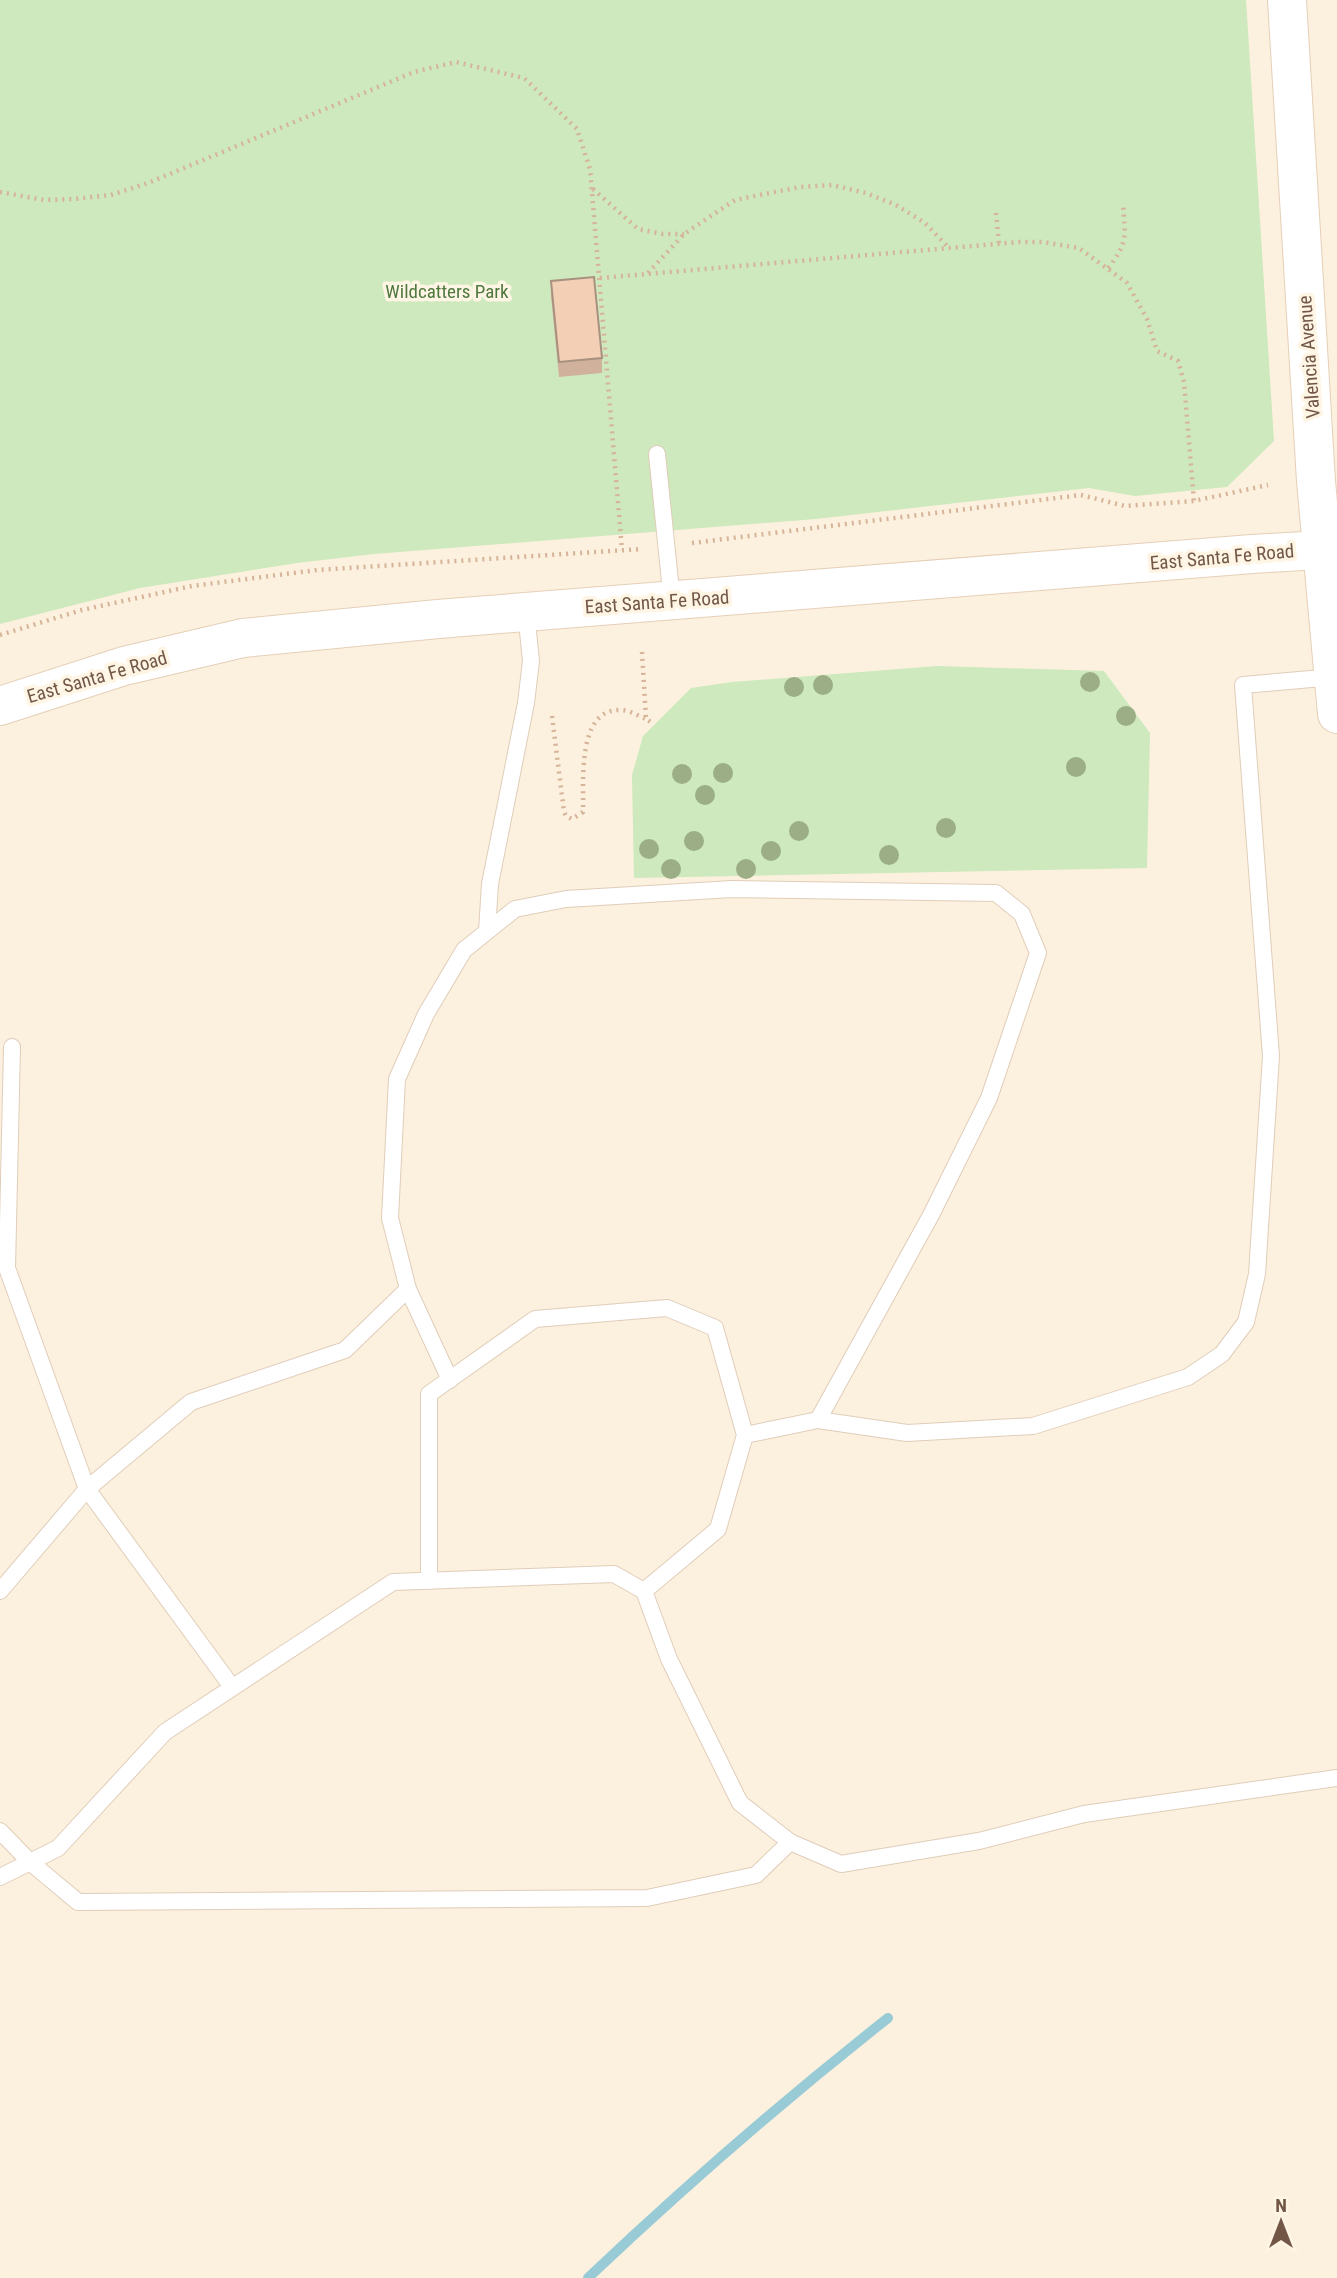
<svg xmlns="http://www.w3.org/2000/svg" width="1337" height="2278" viewBox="0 0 1337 2278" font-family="'Roboto Condensed',sans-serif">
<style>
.green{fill:#cde9bd}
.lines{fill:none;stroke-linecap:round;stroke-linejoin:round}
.stream{stroke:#99cbd7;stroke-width:10}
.lane-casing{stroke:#e0cdba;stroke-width:18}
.secondary-casing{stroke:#e5cfb8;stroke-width:40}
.path{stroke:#d6b399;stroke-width:4.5;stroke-dasharray:2 5;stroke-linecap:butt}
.lane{stroke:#fff;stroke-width:16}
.secondary{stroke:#fff;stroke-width:38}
.tree{fill:#9cae86}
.wall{fill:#d0b29c}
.building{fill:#f2cfb5;stroke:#a9917f;stroke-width:2}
.labels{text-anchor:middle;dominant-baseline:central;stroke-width:7;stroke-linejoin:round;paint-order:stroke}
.park-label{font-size:19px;fill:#4d783e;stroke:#fff5e4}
.street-label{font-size:19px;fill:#725746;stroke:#fff5e4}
</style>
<rect width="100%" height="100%" fill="#fcf1de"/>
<g class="green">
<polygon points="0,0 1246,0 1274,441 1227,487 1135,496 1089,488 816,519 374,554 297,563 140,588 0,624"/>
<polygon points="937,666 1104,671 1150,733 1147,868 634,878 632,775 643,736 691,688 732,682"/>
</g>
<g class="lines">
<path class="stream" d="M588,2278C685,2186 784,2100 888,2018"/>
<defs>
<g id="lane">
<polyline points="657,454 672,601"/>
<polyline points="487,931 490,884 526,703 531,661 526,612"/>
<polyline points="12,1047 7,1268 87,1489 232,1687"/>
<polyline points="450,1380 408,1289 390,1218 397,1079 426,1014 464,950 515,909 566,899 732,889 996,893 1022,914 1038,953 989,1098 931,1215 818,1420"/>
<polyline points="745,1435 818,1420 907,1433 1033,1426 1188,1377 1222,1354 1246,1322 1257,1274 1271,1056 1243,685 1334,677"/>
<polyline points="429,1581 429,1394 535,1319 667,1308 715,1328 745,1435 718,1529 644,1591"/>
<polyline points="0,1591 87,1489 191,1402 345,1350 408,1289"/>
<polyline points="0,1831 30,1862 78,1902 647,1898 756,1875 790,1842"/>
<polyline points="0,1877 58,1848 165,1732 393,1582 614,1574 644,1591 669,1659 740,1803 790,1842 841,1864 979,1841 1084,1814 1337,1778"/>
</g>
<g id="secondary">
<polyline points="1287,0 1316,481 1337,714"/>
<polyline points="0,706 124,666 243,638 438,619 1252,554 1337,549"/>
</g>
</defs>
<use href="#lane" class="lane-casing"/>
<use href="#secondary" class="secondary-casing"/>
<g class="path">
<polyline points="593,189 638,229 663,234 684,234"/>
<polyline points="0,192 44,200 75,199 111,195 148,183 414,72 456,62 524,78 577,129 590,169 622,550"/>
<polyline points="996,213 999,243"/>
<path d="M1108,268C1129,242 1125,235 1123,203"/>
<polyline points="648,273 684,234 735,200 800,187 832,185 866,193 896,205 925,223 948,247"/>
<polyline points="600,278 1019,242 1043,242 1079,248 1127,283 1147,319 1157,351 1178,361 1184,382 1194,501"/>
<polyline points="692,543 1081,495 1125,506 1194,501 1268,485"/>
<polyline points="0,635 82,610 192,586 317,570 642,549"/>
<polyline points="642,652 646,719 654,724"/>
<path d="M552,716L564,812L566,816L572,819L583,812C584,783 576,708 621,710C629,710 639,716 646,719"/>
</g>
<use href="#lane" class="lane"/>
<use href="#secondary" class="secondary"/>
</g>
<g class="tree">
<circle cx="1090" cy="682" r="10"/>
<circle cx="823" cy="685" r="10"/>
<circle cx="794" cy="687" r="10"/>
<circle cx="1126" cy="716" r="10"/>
<circle cx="1076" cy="767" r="10"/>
<circle cx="723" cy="773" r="10"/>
<circle cx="682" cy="774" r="10"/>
<circle cx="705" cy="795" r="10"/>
<circle cx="946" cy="828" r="10"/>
<circle cx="799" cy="831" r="10"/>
<circle cx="694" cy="841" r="10"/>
<circle cx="649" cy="849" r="10"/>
<circle cx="771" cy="851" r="10"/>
<circle cx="889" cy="855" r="10"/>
<circle cx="671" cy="869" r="10"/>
<circle cx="746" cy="869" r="10"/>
</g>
<polygon class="wall" points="551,281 602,358 602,373 559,377 551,296"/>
<polygon class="building" points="594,277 602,358 559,362 551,281"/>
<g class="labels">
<g class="park-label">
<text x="447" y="291">Wildcatters Park</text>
</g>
<g class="street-label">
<text transform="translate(1309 357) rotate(-94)">Valencia Avenue</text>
<text transform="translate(1222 557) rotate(-5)">East Santa Fe Road</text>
<text transform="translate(657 602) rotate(-4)">East Santa Fe Road</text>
<text transform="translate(97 677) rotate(-16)">East Santa Fe Road</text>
</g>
</g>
<g transform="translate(1281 2222)" stroke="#fff5e4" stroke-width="5" paint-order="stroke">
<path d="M0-5L12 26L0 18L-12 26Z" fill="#725746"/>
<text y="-10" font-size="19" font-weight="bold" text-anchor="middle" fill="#725746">N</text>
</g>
</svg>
